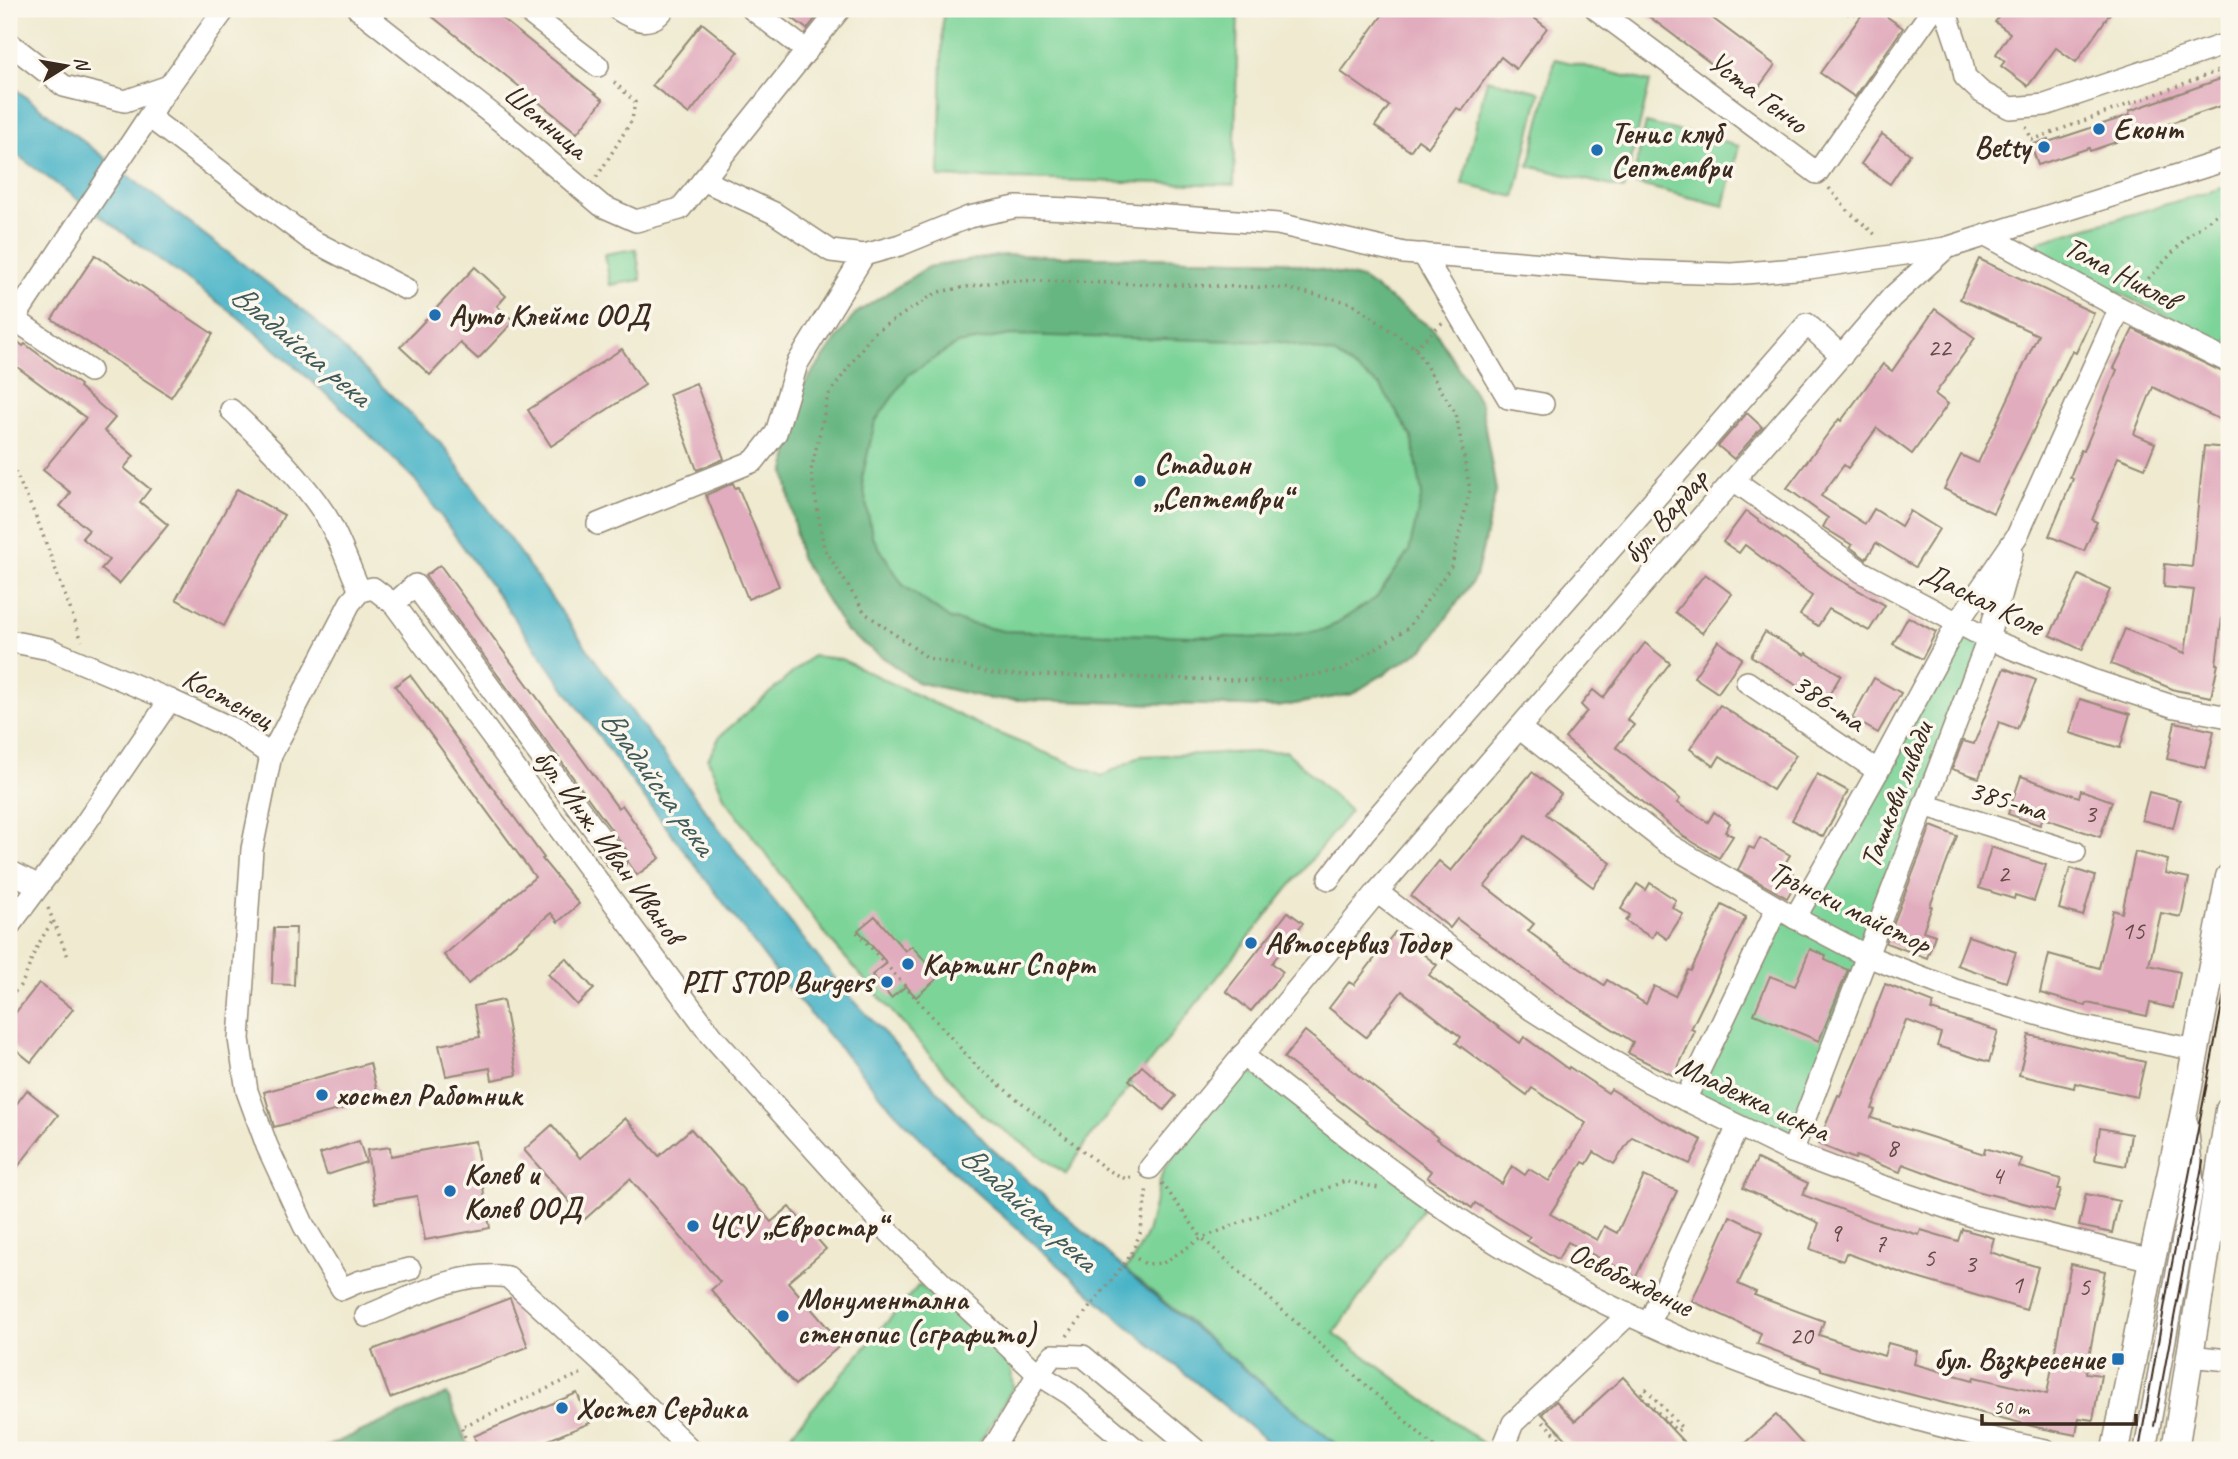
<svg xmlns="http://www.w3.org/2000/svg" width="2238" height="1459" viewBox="0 0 2238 1459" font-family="Caveat,sans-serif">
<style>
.green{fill:#7dd499;stroke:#5c7f5c;stroke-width:2}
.forest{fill:#66b681;stroke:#507050;stroke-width:2;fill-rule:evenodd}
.water{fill:#4ab4c7;stroke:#426f72;stroke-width:2}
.building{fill:#e1acbd}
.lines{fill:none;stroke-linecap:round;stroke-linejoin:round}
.minor-casing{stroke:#958a77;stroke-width:24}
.major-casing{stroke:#958a77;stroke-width:29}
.path{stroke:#958a77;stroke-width:3.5;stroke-dasharray:2 5;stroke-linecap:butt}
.minor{stroke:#fff;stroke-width:21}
.major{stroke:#fff;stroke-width:26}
.tram{stroke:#3b2a1e;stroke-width:2}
.poi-dot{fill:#1f6fb2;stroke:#fbf7ec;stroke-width:2.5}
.labels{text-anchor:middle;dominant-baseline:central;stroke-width:7;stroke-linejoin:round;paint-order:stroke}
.number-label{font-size:26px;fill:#644a46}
.street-label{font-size:30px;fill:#3b2a1e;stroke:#fbf7ec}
.poi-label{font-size:30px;font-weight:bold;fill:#3b2a1e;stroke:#fbf7ec;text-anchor:start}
.water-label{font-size:32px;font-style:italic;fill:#405a59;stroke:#fbf7ec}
</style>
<rect width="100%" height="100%" fill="#fbf7ec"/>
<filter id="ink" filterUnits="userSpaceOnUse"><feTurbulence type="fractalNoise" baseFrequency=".0143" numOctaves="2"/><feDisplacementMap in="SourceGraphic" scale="14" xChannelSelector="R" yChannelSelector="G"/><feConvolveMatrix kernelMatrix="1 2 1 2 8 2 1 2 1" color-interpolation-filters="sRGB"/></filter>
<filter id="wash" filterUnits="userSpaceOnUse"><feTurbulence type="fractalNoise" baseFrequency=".00686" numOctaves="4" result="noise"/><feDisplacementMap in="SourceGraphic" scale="28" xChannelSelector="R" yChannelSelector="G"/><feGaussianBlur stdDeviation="1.57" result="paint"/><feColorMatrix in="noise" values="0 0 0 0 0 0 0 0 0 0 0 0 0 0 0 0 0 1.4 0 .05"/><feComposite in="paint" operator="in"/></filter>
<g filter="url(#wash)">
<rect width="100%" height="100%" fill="#efead0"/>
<g class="green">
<polygon points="943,9 1238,9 1234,185 939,177"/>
<polygon points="1555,59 1650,82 1624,189 1529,166"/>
<polygon points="1487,79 1540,92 1515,197 1462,184"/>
<polygon points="1646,123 1739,146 1724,206 1632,183"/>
<polygon points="2229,186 2229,348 2040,253 2037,249 2038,242 2043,240"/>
<polygon points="636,249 641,280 610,285 605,254"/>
<polygon points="1004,255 1282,261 1362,279 1434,330 1481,404 1496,491 1476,576 1426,647 1352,694 1277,707 992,699 917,682 846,631 800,557 785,471 804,385 855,314 928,267"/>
<polygon points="1958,626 1984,641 1865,953 1798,916"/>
<polygon points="812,656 841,659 990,730 1102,776 1141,756 1286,751 1350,811 1086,1142 1066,1174 981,1114 830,940 725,799 708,759 720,736"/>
<polygon points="1777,908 1867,956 1792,1152 1685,1100"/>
<polygon points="1245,1067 1429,1200 1334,1333 1492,1450 1343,1450 1125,1269 1133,1260 1147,1233 1163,1170"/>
<polygon points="919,1285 1010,1362 1013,1388 975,1450 777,1450"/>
</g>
<g class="forest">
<path d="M1004,255L1282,261L1362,279L1434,330L1481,404L1496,491L1476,576L1426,647L1352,694L1277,707L992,699L917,682L846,631L800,557L785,471L804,385L855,314L928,267ZM1011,335L1281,342L1334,354L1381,387L1412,437L1422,494L1409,551L1376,598L1327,629L1273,638L1003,631L950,619L903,585L872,536L862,478L875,422L908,375L957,344Z"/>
<polygon points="447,1394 470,1450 319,1450"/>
</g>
<polygon class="water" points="9,84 310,316 445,448 640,723 771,898 844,990 990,1147 1149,1291 1343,1450 1278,1450 1124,1323 961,1179 895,1112 787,987 621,767 415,480 338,404 238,317 9,149"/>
<g id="blocks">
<g class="building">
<polygon points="423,9 490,9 603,100 577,133"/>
<polygon points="780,9 823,9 807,29"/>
<polygon points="1387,9 1539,9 1533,17 1547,28 1516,69 1501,57 1462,111 1457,108 1428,147 1418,140 1410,151 1375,126 1389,106 1341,72"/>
<polygon points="1639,9 1700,9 1775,65 1753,95"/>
<polygon points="1866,9 1876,9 1903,28 1855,97 1820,73"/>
<polygon points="2005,9 2113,9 2076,62 2056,48 2028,86 2001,66 2005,61 1996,54 2010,33 1995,22"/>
<polygon points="702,23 738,52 689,114 652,85"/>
<polygon points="2229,76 2229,103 2090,151 2089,148 2038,165 2031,145 2048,139 2048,142 2130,115 2129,111"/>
<polygon points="1882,134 1910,154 1890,184 1861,164"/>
<polygon points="95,255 213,334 171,397 52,319"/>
<polygon points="1979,259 2094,313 2076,353 2072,351 1993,513 1944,489 1961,455 1978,463 2038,335 1960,299"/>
<polygon points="475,267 506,296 497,306 514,321 478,359 460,343 430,375 400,347"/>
<polygon points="1935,309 1975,338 1935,394 1948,404 1912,454 1877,428 1848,468 1844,465 1821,496 1865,524 1874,509 1901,526 1910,511 1939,529 1915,567 1876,543 1866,559 1850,547 1852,545 1823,527 1828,518 1787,488 1839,419 1841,421 1883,364 1892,371"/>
<polygon points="2133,329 2229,375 2229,424 2153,387 2134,434 2155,443 2145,468 2118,457 2092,520 2097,522 2084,551 2049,536 2073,479 2070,477 2081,450 2084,451 2117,370 2114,368"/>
<polygon points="9,335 23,346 25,344 80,385 79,387 115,418 104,431 134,456 124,468 150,489 140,502 168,525 119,584 101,569 109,560 82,538 89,530 60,506 71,493 43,470 86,418 9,361"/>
<polygon points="622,349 645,385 551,446 528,410"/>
<polygon points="696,383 724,459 697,470 669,394"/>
<polygon points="1747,413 1762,427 1734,459 1718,446"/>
<polygon points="2204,446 2229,448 2229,534 2225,580 2229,581 2229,603 2224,603 2216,664 2218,664 2211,697 2175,690 2111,664 2125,629 2185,653 2194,590 2164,587 2165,564 2192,567"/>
<polygon points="733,483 735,488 738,487 779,586 748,599 706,495"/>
<polygon points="237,489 284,515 224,626 176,599"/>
<polygon points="1746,511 1836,578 1885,605 1869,631 1829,609 1818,626 1800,615 1812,596 1745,545 1739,553 1723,542"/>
<polygon points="440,565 618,808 622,805 660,858 637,875 628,862 627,851 425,576"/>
<polygon points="1705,574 1732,594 1702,633 1675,612"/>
<polygon points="2079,575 2110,590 2082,650 2050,635"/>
<polygon points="1908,617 1936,632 1922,659 1893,644"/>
<polygon points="1765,632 1805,655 1806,653 1841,675 1824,703 1751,656"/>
<polygon points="1718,641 1742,658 1718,693 1694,677"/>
<polygon points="1645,643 1670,663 1627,719 1634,725 1616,747 1680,799 1677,803 1708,822 1714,812 1730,823 1725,832 1733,836 1719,858 1683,836 1565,738 1587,711 1581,705 1593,690 1603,698"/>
<polygon points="2004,668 2036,680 2017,729 1999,722 1979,778 1952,769 1963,741 1974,744"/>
<polygon points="410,675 544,858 542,859 579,904 558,922 551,913 468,984 444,955 535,877 395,686"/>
<polygon points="1874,678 1901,693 1878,733 1852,718"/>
<polygon points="2080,699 2130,714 2120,748 2070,733"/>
<polygon points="1720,705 1796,755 1773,790 1720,756 1714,766 1690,749"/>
<polygon points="2175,722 2214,731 2206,768 2167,759"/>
<polygon points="1532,772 1561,794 1546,814 1611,863 1593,887 1525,836 1485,886 1534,924 1528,931 1563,957 1604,985 1607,980 1646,1004 1654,986 1675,996 1688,970 1691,971 1722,905 1746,917 1691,1029 1695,1031 1674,1076 1628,1053 1633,1042 1556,993 1457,919 1450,928 1411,896 1439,861 1451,871"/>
<polygon points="1817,774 1848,791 1823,837 1792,820"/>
<polygon points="2021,776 2079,797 2081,790 2112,801 2100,837 2043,818 2040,825 2008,814"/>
<polygon points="2149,792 2180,800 2173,828 2142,820"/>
<polygon points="1931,826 1957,836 1930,906 1932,906 1923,931 1935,935 1927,958 1886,943"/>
<polygon points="1760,838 1790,855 1783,867 1799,877 1787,898 1738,870 1749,847 1754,849"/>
<polygon points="1991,847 2046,865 2034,901 2015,895 2014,899 1979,888"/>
<polygon points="2135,852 2168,860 2165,873 2189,878 2181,917 2161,913 2149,965 2180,972 2173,1008 2150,1003 2147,1016 2087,1003 2086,1006 2040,993 2049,954 2099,968 2113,910 2122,913"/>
<polygon points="2070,868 2095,876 2083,916 2059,909"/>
<polygon points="1650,883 1676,900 1672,907 1683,914 1667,939 1656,931 1652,938 1626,921 1630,915 1621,909 1637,884 1646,890"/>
<polygon points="1288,912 1303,923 1272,963 1283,972 1251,1011 1226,991"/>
<polygon points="875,916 905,951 912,946 939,977 916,997 906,986 891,998 872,975 887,963 858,930"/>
<polygon points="274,928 296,928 294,985 272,984"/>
<polygon points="1395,932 1437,965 1429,975 1520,1043 1524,1037 1568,1069 1569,1067 1608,1093 1611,1089 1660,1119 1702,1140 1690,1164 1632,1137 1614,1164 1594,1152 1587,1164 1583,1162 1550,1214 1597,1240 1604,1226 1617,1233 1644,1176 1677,1191 1636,1277 1568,1242 1558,1259 1527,1241 1530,1237 1475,1203 1472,1208 1427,1177 1431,1171 1284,1058 1305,1031 1350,1067 1349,1068 1438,1138 1437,1139 1502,1184 1512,1166 1525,1175 1529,1169 1549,1181 1586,1123 1532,1088 1527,1095 1456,1043 1461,1037 1402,991 1366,1037 1329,1008 1349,982 1354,985"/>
<polygon points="1968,936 2016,952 2006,982 1957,965"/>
<polygon points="1810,949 1826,956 1825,960 1848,970 1819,1041 1754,1014 1770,976 1795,986"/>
<polygon points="566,958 594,989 577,1005 548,974"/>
<polygon points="39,983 73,1009 31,1062 9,1044 9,1021"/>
<polygon points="1885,984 1934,1003 1931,1010 1998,1031 1989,1062 1937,1046 1941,1033 1906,1020 1872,1109 1875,1110 1871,1118 1984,1154 1985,1148 2022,1159 2019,1167 2061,1179 2058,1189 2061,1189 2054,1211 1973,1190 1903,1164 1900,1172 1856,1156 1855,1159 1818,1144 1838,1095 1840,1096 1858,1054"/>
<polygon points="503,1000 517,1075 492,1080 490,1068 446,1076 439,1045 480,1037 474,1006"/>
<polygon points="2029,1035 2145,1062 2137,1097 2075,1083 2074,1088 2019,1075"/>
<polygon points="370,1063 379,1099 274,1127 264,1092"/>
<polygon points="1142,1066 1176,1096 1164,1110 1129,1080"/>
<polygon points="27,1090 58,1115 9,1178 9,1114"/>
<polygon points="625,1118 659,1156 691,1129 771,1222 789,1207 826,1249 788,1282 842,1344 795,1385 711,1290 720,1282 630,1179 585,1219 524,1150 552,1125 580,1158"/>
<polygon points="2100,1128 2131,1134 2126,1166 2095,1160"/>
<polygon points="359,1141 366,1162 327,1175 320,1154"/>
<polygon points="475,1141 490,1228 425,1240 417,1196 375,1203 367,1150 390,1147 391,1156"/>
<polygon points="1757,1159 1808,1183 1803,1195 1872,1221 1919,1235 1921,1230 1958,1241 1962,1229 1994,1238 1990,1252 2038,1267 2026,1310 1907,1275 1846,1253 1843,1261 1810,1249 1819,1223 1743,1188"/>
<polygon points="2086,1194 2119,1201 2112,1233 2079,1226"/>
<polygon points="1730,1216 1763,1232 1738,1284 1756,1292 1754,1295 1824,1321 1819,1335 1884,1356 1888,1343 1917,1351 1914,1364 1973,1380 1974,1377 2047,1394 2071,1264 2105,1271 2086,1373 2101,1375 2093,1420 2079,1418 2076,1435 2040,1428 1855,1380 1821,1370 1821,1368 1757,1344 1761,1333 1692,1301"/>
<polygon points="510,1298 528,1347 390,1398 372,1350"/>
<polygon points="1623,1377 1640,1395 1691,1450 1577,1450 1542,1414 1556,1401 1575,1421"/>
<polygon points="577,1393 590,1423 524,1450 479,1450 474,1436"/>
<polygon points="1776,1415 1808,1450 1737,1450"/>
</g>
</g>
</g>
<g filter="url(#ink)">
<use href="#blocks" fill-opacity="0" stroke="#958a77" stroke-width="2"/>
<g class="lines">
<defs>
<g id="minor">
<polyline points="358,9 512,130 602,206 636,221 680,209 840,9"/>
<polyline points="524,9 598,66"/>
<path d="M617,9C634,20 650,28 664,9"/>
<polyline points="752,9 807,51"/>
<polyline points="1596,9 1817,173 1933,9"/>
<polyline points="1945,9 1961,57 1965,77 1981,92 2010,108 2045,105 2229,43"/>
<polyline points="9,43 64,86 125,101 169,86"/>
<polyline points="149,117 311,240 406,289"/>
<polyline points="703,180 774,213 831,251 864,255 900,245 969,217 1016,207 1071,209 1278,224 1404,253 1635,271 1732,274 1809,268 1946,248"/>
<polyline points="1986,235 2120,308 2229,362"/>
<polyline points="1423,254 1508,398 1543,404"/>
<polyline points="90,371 14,319 169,86 225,9"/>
<path d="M231,410C265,443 300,476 326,516C340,539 349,567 360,591"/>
<polyline points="1735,481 1862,572 1988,639 2092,680 2175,707 2229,717"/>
<polyline points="598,524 754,461 776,433 797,364 864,255"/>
<polyline points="394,604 415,585 616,859"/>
<polyline points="9,641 49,649 170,700 233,729 271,755"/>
<polyline points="1747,682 1878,771"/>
<polyline points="1519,728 1668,844 1795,918 1867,956 1955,990 2078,1026 2196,1050"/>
<polyline points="1924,805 2075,852"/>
<polyline points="9,871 39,886"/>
<polyline points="1329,879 1365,831 1807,324 1842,356"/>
<polyline points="1377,892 1532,1010 1612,1061 1649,1082 1792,1152 1882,1186 1972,1216 2152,1260"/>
<polyline points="1795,918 1878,771 1958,622 2017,536 2120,308"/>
<polyline points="9,926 83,827 170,700"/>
<path d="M1242,1055C1326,1120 1408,1188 1498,1244C1658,1344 1862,1413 2046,1450"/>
<polyline points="1685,1100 1777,908"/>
<polyline points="1792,1152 1988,639 2012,553"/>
<polyline points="1150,1168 1377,892 1892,297 1946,248 2229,159"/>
<polyline points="410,1269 358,1282 342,1289 304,1226 267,1146 247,1091 239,1039 252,849 271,755 350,603 360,591 373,588 394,604 712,1036 886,1229 960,1301 1038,1374 1070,1394 1137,1450"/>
<path d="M366,1316C409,1299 459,1269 508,1277L603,1364L691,1450"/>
<polyline points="1649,1323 1738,1126"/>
<polyline points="2188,1356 2229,1360"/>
<polyline points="992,1450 1038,1374 1053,1355 1083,1356 1196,1450"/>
<polyline points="1502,1450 1513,1423 1629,1314"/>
<polyline points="2145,1450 2193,1184 2187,1123"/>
</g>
<g id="major">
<polyline points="2115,1450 2152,1260 2185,1107 2229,877"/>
<polyline points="2175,1450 2229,1110"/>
</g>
</defs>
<use href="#minor" class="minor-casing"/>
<use href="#major" class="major-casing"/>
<g class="path">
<polyline points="1842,9 1852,16 1858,9"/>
<polyline points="1895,9 1905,15"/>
<polyline points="524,114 536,99"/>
<polyline points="2026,127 2032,140 2221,70"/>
<polyline points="597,177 632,120 635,102 611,79"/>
<polyline points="1829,188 1847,210 1878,237"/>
<polygon points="1006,280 1285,288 1352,303 1415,348 1456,414 1470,490 1452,565 1408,628 1342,670 1275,681 995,674 928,658 865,613 824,548 811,471 828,396 873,333 938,292"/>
<polyline points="2134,294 2188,236 2229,205"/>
<polyline points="1415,348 1442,323"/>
<polyline points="9,459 37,519 82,641"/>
<polyline points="48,908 69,959"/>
<polyline points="857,932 979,1069 1106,1169 1126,1179 1132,1176"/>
<path d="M9,996C27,985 27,966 36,949C41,939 47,930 53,920"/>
<polyline points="1162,1183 1202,1238 1438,1450"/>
<polyline points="1131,1255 1146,1264 1163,1263 1202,1238 1345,1181 1379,1188"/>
<polyline points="1067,1336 1131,1255 1141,1231 1147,1187"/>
<polygon points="1646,1389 1682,1428 1677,1431 1640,1395"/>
<polyline points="1543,1422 1572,1450"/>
<polyline points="470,1450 461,1427 582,1373"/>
</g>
<use href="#minor" class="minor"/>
<use href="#major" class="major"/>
<g class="tram">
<polyline points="2154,1426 2203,1161"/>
<polyline points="2139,1450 2171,1269 2229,969"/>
</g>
</g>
</g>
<g class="poi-dot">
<circle cx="2099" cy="129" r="7"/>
<circle cx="2044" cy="147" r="7"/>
<circle cx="1597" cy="150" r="7"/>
<circle cx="435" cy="315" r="7"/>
<circle cx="1140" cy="481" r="7"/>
<circle cx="1251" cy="943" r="7"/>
<circle cx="908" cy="964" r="7"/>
<circle cx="887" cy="982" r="7"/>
<circle cx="322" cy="1095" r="7"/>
<circle cx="450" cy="1191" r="7"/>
<circle cx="693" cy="1226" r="7"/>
<circle cx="783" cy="1316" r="7"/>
<rect x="2111" y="1352" width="14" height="14" rx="3.5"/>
<circle cx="562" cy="1408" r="7"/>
</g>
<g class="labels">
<g class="number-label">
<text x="1939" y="347">22</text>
<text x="2090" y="813">3</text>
<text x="2003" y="873">2</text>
<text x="2133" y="930">15</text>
<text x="1892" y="1147">8</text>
<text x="1997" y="1175">4</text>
<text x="1835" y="1232">9</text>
<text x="1880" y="1243">7</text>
<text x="1929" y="1257">5</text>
<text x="1970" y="1263">3</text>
<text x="2017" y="1284">1</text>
<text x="2084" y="1286">5</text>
<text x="1801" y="1335">20</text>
</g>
<g class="street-label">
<text transform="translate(1758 92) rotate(37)">Уста Генчо</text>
<text transform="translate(546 121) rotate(40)">Шемница</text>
<text transform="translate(2121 273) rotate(28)">Тома Никлев</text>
<text transform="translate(1665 516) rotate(-49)">бул. Вардар</text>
<text transform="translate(1983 599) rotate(26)">Даскал Коле</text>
<text transform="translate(228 698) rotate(28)">Костенец</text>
<text transform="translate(1829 702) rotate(34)">386-та</text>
<text transform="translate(1896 795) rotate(-69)">Ташкови ливади</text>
<text transform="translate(2008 800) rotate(17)">385-та</text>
<text transform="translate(609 846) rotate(54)">бул. Инж. Иван Иванов</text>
<text transform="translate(1850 907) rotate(26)">Трънски майстор</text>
<text transform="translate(1753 1098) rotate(25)">Младежка искра</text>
<text transform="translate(1631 1279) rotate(26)">Освобождение</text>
</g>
<g class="poi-label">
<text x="2113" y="129">Еконт</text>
<text x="1611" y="133">Тенис клуб<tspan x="1611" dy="34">Септември</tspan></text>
<text x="2030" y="147" text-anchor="end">Betty</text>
<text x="449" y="315">Ауто Клеймс ООД</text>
<text x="1154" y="464">Стадион<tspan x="1154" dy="34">„Септември“</tspan></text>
<text x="1265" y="943">Автосервиз Тодор</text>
<text x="922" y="964">Картинг Спорт</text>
<text x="873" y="982" text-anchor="end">PIT STOP Burgers</text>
<text x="336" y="1095">хостел Работник</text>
<text x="464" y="1174">Колев и<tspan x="464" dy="34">Колев ООД</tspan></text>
<text x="707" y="1226">ЧСУ „Евростар“</text>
<text x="797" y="1299">Монументална<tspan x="797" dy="34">стенопис (сграфито)</tspan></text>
<text x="2104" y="1359" text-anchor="end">бул. Възкресение</text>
<text x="576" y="1408">Хостел Сердика</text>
</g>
<g class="water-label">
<text transform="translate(301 345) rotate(40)">Владайска река</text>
<text transform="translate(658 782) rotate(54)">Владайска река</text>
<text transform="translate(1029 1208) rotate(42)">Владайска река</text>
</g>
</g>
<rect width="2238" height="1459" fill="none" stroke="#fbf7ec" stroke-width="35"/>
<g transform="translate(66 66) rotate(79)" stroke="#fbf7ec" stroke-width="5" paint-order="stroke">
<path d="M0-5L12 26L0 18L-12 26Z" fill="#3b2a1e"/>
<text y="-10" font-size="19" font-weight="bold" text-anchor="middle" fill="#3b2a1e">N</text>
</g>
<path d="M1982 1414v10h154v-10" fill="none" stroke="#3b2a1e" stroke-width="3.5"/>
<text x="1993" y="1414" font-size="21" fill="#3b2a1e" stroke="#fbf7ec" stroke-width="5" paint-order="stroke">50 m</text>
</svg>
